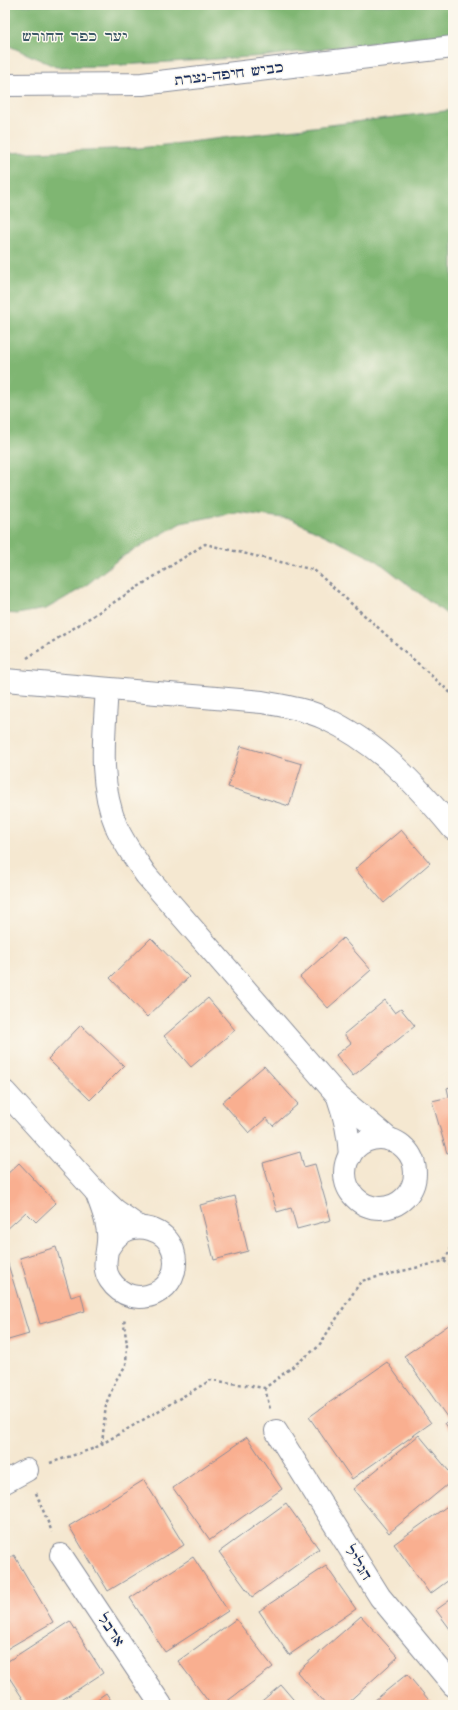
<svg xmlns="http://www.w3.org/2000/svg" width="458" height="1710" viewBox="0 0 458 1710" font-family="Cardo,'Frank Ruhl Libre',serif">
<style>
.forest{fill:#7fb672;stroke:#4d7268}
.building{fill:#f9af90}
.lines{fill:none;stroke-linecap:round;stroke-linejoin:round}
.street-casing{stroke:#888c98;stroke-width:24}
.highway-casing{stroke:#888c98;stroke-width:24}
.path{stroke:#888c98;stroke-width:2.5;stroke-dasharray:3 3;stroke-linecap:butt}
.street{stroke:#fff;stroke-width:22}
.highway{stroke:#fff;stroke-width:22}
.labels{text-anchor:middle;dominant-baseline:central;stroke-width:3;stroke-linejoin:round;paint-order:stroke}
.park-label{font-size:14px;fill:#3c5868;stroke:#fbf7ec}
.street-label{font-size:14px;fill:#1b2f5e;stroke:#fbf7ec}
</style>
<rect width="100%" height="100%" fill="#fbf7ec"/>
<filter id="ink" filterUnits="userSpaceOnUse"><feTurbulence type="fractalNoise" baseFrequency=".025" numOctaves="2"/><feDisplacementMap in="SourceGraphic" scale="8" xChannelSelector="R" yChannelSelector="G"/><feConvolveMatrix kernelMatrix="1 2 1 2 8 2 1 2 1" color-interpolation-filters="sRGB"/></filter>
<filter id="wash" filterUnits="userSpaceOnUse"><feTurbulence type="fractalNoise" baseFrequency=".012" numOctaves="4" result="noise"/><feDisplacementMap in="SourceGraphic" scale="16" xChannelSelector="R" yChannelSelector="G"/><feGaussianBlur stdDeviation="0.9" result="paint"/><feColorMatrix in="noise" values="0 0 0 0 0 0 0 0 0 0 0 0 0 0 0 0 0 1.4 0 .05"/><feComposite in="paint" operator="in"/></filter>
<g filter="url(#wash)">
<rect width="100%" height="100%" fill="#f5e8d1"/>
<g class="forest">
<polygon points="5,5 453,5 453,33 267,56 105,66 56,67 5,44"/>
<polygon points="453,110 453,619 376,560 291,519 236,512 181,523 120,558 84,587 46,609 17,614 5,613 5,153 140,148"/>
</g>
<g id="blocks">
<g class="building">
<polygon points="241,746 302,764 289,806 228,787"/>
<polygon points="401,830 430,863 384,903 355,869"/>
<polygon points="151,938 189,977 147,1017 110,978"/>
<polygon points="343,938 371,970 328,1008 300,977"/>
<polygon points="208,998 235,1030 191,1067 164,1036"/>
<polygon points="385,1000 395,1013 401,1009 415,1026 353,1076 336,1055 351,1043 344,1034"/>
<polygon points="81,1025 124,1066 90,1100 48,1059"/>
<polygon points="264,1066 298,1104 273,1126 266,1118 249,1133 222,1102"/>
<polygon points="453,1086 453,1151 447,1153 432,1101 449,1097 447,1088"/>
<polygon points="300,1152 304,1167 315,1164 331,1220 297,1229 291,1208 277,1212 263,1163"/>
<polygon points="19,1163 56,1203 36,1222 26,1212 5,1231 5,1176"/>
<polygon points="235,1196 248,1251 214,1260 200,1205"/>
<polygon points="56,1247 71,1297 81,1294 85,1311 40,1324 20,1258"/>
<polygon points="5,1254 29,1334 5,1341"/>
<polygon points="453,1322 453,1412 447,1417 404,1356"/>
<polygon points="387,1362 431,1423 352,1479 309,1417"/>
<polygon points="453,1417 453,1435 445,1423"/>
<polygon points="419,1435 453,1476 453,1480 389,1533 353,1489"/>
<polygon points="247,1437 282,1489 210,1540 173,1488"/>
<polygon points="144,1480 184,1545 108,1591 69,1526"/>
<polygon points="453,1502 453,1577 430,1594 394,1544"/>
<polygon points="286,1503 319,1549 252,1597 219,1552"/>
<polygon points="14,1555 53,1622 5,1650 5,1560"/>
<polygon points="193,1557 228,1611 165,1652 130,1598"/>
<polygon points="326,1566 356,1609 289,1655 259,1611"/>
<polygon points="453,1598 453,1633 436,1610"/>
<polygon points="361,1616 398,1657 345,1705 326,1705 297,1672"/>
<polygon points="236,1619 273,1667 222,1705 211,1705 178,1661"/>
<polygon points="70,1621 103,1673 54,1705 27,1705 5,1671 5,1663"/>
<polygon points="407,1674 433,1705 369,1705"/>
<polygon points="281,1685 298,1705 257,1705"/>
<polygon points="106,1693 114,1705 89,1705"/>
</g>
</g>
</g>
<g filter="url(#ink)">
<use href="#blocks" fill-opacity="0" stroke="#888c98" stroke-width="1"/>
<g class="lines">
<defs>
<g id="street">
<path d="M5,680L262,702C283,706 305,709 324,718C377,742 417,785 453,829"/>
<path d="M107,689C104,736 98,784 117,828C125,845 136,860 146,875L338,1096L390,1140"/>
<polyline points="5,1092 96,1192 115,1210 139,1227"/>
<path d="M338,1097C345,1117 349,1135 350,1156"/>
<circle cx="380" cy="1173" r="35"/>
<path d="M96,1192C101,1205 107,1219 108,1233C110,1249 100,1265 110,1280C133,1315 186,1291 173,1250C166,1229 138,1221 120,1234C114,1238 111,1244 107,1250"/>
<polyline points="276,1431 380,1597 453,1685"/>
<polyline points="5,1482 27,1470"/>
<polyline points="61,1555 161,1705"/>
</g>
<polyline id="highway" points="5,85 142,84 453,47"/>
</defs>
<use href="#street" class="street-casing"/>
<use href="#highway" class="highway-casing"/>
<g class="path">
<polyline points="27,658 205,544 314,570 453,695"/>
<polyline points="444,1261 453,1267"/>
<polyline points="265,1388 270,1409"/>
<polyline points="102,1444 106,1404 116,1380 126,1365 127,1344 124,1325 125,1318"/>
<polyline points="50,1463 95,1448 211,1380 265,1388 318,1347 361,1281 444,1261 453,1245"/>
<polyline points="36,1493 52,1532"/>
</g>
<use href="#street" class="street"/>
<use href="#highway" class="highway"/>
</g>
</g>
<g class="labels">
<g class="park-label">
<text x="75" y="36">יער כפר החורש</text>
</g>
<g class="street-label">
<text transform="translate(229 74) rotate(-7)">כביש חיפה-נצרת</text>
<text transform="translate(358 1563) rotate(58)">הגליל</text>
<text transform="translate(111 1630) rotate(56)">ארבל</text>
</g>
</g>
<rect width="458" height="1710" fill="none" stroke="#fbf7ec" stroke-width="20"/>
</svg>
